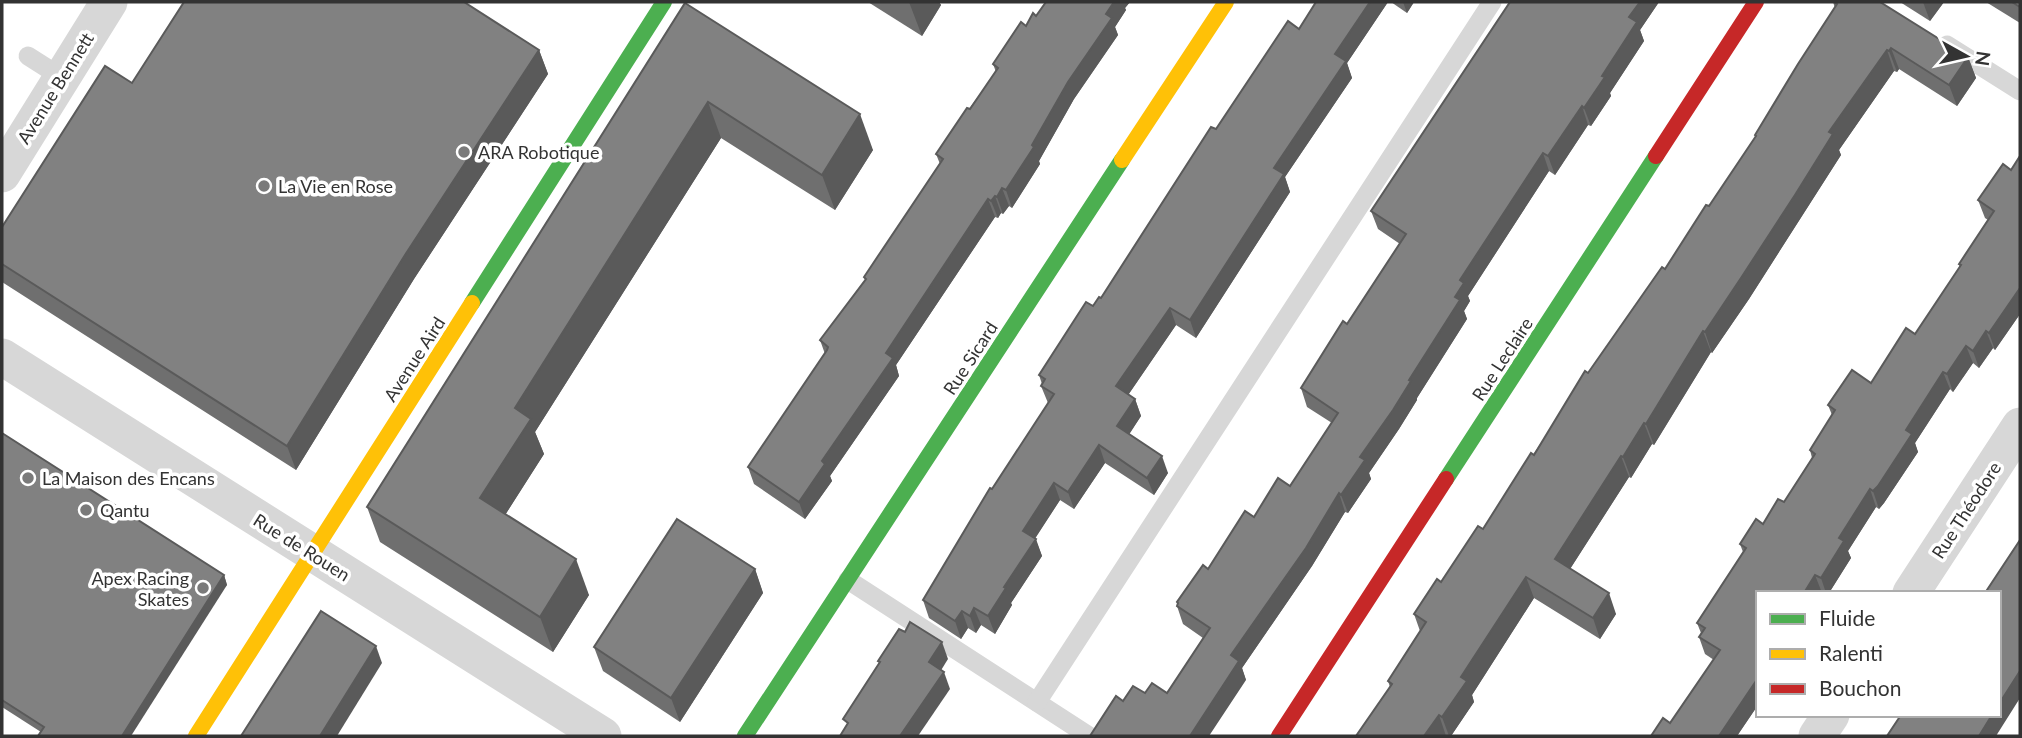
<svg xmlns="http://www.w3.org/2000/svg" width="2022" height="738" viewBox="0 0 2022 738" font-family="Lato,sans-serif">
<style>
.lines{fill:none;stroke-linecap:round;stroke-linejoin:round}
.lane{stroke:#d7d7d7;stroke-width:19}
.street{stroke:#d7d7d7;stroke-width:37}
.fast{stroke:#4caf50;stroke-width:16}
.slow{stroke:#ffc107;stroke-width:16}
.jam{stroke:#c62828;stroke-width:16}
.wall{fill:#6f6f6f}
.shaded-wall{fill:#5a5a5a}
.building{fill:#818181;stroke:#5a5a5a;stroke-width:2}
.poi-dot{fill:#7a7a7a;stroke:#fff;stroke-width:2.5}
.labels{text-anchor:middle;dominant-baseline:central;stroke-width:7;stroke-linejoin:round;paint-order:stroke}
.street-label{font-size:18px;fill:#333;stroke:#fff}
.poi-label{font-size:18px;fill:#333;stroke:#fff;text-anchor:start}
</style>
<rect width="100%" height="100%" fill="#fff"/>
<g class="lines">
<g class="lane">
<polyline points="1947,45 2020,91"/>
<polyline points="28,56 61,77"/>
<polyline points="848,580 1089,736"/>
<polyline points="1037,702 1492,2"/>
</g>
<g class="street">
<polyline points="2,174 109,2"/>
<polyline points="2,357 603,736"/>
<polyline points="1911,593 2020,426"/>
<polyline points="1817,736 1831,715"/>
</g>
<g class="fast">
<polyline points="472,303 664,2"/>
<polyline points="1446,479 1656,156"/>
<polyline points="745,736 1122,160"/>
</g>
<g class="slow">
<polyline points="1122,160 1226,2"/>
<polyline points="196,736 472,303"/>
</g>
<g class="jam">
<polyline points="1656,156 1756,2"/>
<polyline points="1279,736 1446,479"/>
</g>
</g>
<g class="wall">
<polygon points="868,2 939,2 941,5 922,36"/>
<polygon points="1046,2 1130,2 1125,8 1126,10 1115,27 1118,35 1074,99 1039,161 1040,164 1012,208 1009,206 1003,214 1001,213 998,218 995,217 896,365 899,376 830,476 832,481 805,519 754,484 748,467 825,354 820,340 865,280 864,277 940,164 936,154 996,72 993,64 1026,26 1036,16"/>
<polygon points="1388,2 1347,63 1352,78 1285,177 1290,192 1196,338 1176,325 1128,395 1135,399 1141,416 1129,434 1168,473 1154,495 1105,463 1074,509 1060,500 1035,538 1042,556 1011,603 1012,605 995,634 981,625 976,633 968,628 961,639 929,618 923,600 992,489 1048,403 1041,386 1042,384 1039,375 1093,306 1101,298 1216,129 1299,29"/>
<polygon points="1391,2 1414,2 1407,13"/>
<polygon points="1510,2 1659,2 1640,30 1644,41 1610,93 1611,96 1591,126 1588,125 1555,175 1549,171 1468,296 1470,301 1464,311 1467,319 1417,398 1417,400 1399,429 1369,473 1371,479 1348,513 1345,512 1312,566 1242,668 1246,680 1123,701 1145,693 1167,693 1203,638 1183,624 1177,606 1177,602 1208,569 1254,517 1290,486 1332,423 1307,407 1301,388 1347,324 1400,244 1378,229 1371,211"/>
<polygon points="1833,2 1880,2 1968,57 1976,78 1957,106 1899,69 1897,72 1894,71 1839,150 1841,155 1802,216 1749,299 1712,353 1711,352 1654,445 1652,444 1631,478 1629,477 1570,569 1616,614 1600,639 1534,598 1472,695 1474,702 1451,736 1356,736 1390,687 1388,681 1420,631 1414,614 1441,582 1483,529 1588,373 1665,269 1709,206 1755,138 1755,135 1835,8"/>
<polygon points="1900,2 1944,2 1930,21"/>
<polygon points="1986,2 2020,2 2020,23"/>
<polygon points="685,3 873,150 835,210 721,138 535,432 544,454 505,515 589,595 553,652 380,542 367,507"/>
<polygon points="539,50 548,74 414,279 296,470 2,282 2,227 132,83"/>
<polygon points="2020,156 2020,314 1995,350 1993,348 1979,368 1973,363 1953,392 1950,389 1915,443 1918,452 1884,503 1879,509 1876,507 1848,551 1851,558 1829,593 1758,593 1758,705 1737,736 1651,736 1670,723 1714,660 1705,654 1699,637 1701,633 1697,623 1743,552 1740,544 1763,524 1784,502 1812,458 1810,450 1832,415 1828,405 1871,383 1915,334 1960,267 1959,264 1988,220 1985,218 1978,200 2011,170"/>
<polygon points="2,433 224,575 227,585 41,732 2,707"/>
<polygon points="755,569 763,593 680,722 603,671 594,647"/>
</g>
<g class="shaded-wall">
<polygon points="909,2 939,2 941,5 922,36"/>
<polygon points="1114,2 1130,2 1125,8 1126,10 1115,27 1118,35 1074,99 1039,161 1040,164 1012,208 1006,190 1106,14"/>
<polygon points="1370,2 1388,2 1347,63 1352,78 1285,177 1290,192 1196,338 1190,320 1335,54"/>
<polygon points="1403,2 1414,2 1407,13"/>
<polygon points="1640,2 1659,2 1640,30 1644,41 1610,93 1611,96 1591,126 1584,108 1629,17"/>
<polygon points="1923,2 1944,2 1930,21"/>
<polygon points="1891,48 1899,69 1897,72 1889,51"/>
<polygon points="539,50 548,74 414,279 296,470 287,446 405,255"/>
<polygon points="1887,50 1894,71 1839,150 1841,155 1749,299 1712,353 1705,332 1829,132"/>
<polygon points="1968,57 1976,78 1957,106 1949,85"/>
<polygon points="708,102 721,138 535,432 544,454 493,534 480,498 515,408"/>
<polygon points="1582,106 1588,125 1555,175 1548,156"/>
<polygon points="860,114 873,150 835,210 822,175"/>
<polygon points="1543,153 1549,171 1468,296 1470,301 1464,311 1467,319 1417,398 1417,400 1399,429 1369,473 1371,479 1348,513 1341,495 1360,457 1409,380 1455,297 1460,280"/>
<polygon points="1002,188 1009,206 1003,214 997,197"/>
<polygon points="995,196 1001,213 998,218 991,201"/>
<polygon points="988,199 995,217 896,365 899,376 830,476 832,481 805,519 799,502 822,461 886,353"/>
<polygon points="2020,288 2020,314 1995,350 1989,333"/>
<polygon points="1170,308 1176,325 1122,404 1116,386"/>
<polygon points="1703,331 1711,352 1654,445 1646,424"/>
<polygon points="1986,331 1993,348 1979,368 1973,351"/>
<polygon points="1966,346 1973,363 1953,392 1947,374"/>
<polygon points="1943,372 1950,389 1915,443 1918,452 1884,503 1879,509 1873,491 1906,430"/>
<polygon points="1135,399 1141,416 1123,444 1117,426"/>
<polygon points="1644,423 1652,444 1631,478 1623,457"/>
<polygon points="1099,445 1105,463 1074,509 1068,492"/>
<polygon points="1162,456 1168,473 1154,495 1147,478"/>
<polygon points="1621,456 1629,477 1563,580 1555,559"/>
<polygon points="1054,483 1060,500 1029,548 1023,531"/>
<polygon points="1870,489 1876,507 1848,551 1851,558 1829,593 1826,593 1821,578 1839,538"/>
<polygon points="1339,493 1345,512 1312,566 1242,668 1246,680 1209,736 1190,736 1231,655"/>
<polygon points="1036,539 1042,556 1011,603 1012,605 995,634 988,616 1004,587"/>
<polygon points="576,559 589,595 553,652 540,617"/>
<polygon points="755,569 763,593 680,722 671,698"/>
<polygon points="224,575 227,585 131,736 122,736"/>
<polygon points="1815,575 1822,593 1804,593"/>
<polygon points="1526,577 1534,598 1472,695 1474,702 1451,736 1449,736 1442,717 1461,677"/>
<polygon points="1609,593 1616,614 1600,639 1593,618"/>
<polygon points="974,608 981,625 976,633 970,616"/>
<polygon points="962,611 968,628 961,639 955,621"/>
<polygon points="942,642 948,659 935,680 929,662"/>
<polygon points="376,646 382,663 337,736 320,736"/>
<polygon points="2020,671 2020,698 1996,736 1979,736 1992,715 1999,715 1999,704"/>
<polygon points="944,672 950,689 918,736 900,736"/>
<polygon points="1758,678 1758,705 1737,736 1719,736"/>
<polygon points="1439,715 1446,736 1424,736"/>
</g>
<g class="building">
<polygon points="184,2 464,2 539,50 405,255 287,446 2,264 2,227 105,66 132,83"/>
<polygon points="1046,2 1114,2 1106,14 1112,18 1068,82 1032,145 1034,147 1006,190 1002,188 997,197 995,196 991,201 988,199 886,353 893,358 822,461 825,464 799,502 748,467 827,350 828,347 820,340 866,279 864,277 943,159 936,154 967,108 970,109 998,68 993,64 1021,22 1026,26 1033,13 1036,16"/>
<polygon points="1316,2 1370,2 1335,54 1346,61 1274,168 1284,174 1190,320 1170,308 1116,386 1135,399 1117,426 1162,456 1147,478 1099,445 1068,492 1054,483 1023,531 1036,539 1004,587 1006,588 988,616 974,608 970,616 962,611 955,621 923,600 990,488 992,489 1054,394 1041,386 1045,379 1039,375 1086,302 1093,306 1099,297 1101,298 1211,127 1216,129 1288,21 1299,29"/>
<polygon points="1510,2 1640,2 1629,17 1637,22 1602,76 1605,77 1584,108 1582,106 1548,156 1543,153 1460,280 1464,283 1455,297 1460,300 1409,380 1411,381 1393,410 1360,457 1365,460 1341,495 1339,493 1306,548 1231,655 1239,661 1190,736 1090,736 1116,696 1123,701 1133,686 1145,693 1152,683 1167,693 1210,628 1177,606 1178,603 1177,602 1203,565 1208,569 1245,511 1254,517 1278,478 1290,486 1338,413 1301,388 1343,321 1347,324 1406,234 1371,211"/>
<polygon points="1834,2 1880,2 1968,57 1949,85 1891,48 1889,51 1887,50 1829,132 1833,134 1795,195 1741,278 1705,332 1703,331 1646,424 1644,423 1623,457 1621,456 1555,559 1609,593 1593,618 1526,577 1461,677 1467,681 1442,717 1439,715 1424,736 1356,736 1392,684 1388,681 1426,622 1414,614 1437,579 1441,582 1478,526 1483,529 1531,453 1534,455 1585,371 1588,373 1662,267 1665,269 1706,205 1709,206 1756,136 1755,135 1798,64 1837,4"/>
<polygon points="2012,2 2020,2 2020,7"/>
<polygon points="685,3 860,114 822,175 708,102 515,408 531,419 480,498 576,559 540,617 367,507"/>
<polygon points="2020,156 2020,288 1989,333 1986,331 1973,351 1966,346 1947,374 1943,372 1906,430 1912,434 1878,486 1873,491 1870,489 1839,538 1844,541 1821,578 1815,575 1804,593 1758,593 1758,678 1719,736 1651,736 1663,718 1670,723 1720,650 1699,637 1705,628 1697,623 1746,548 1740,544 1756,519 1763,524 1778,499 1784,502 1815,454 1810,450 1835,410 1828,405 1852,370 1871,383 1906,328 1915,334 1961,265 1959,264 1994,211 1978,200 2003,164 2011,170"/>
<polygon points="2,433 224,575 122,736 38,736 44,727 2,700"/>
<polygon points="677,519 755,569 671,698 594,647"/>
<polygon points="2020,540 2020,671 1999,704 1999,593 1985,593"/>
<polygon points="321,611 376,646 320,736 241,736"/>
<polygon points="910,622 942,642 929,662 944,672 900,736 840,736 848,723 843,719 880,662 878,661 899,629 905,632"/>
<polygon points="1901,715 1992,715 1979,736 1887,736"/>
</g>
<g class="poi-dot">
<circle cx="464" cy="152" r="7"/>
<circle cx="264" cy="186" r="7"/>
<circle cx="28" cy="478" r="7"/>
<circle cx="86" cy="510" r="7"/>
<circle cx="203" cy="588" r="7"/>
</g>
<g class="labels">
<g class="street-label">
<text transform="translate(55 88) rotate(-58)">Avenue Bennett</text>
<text transform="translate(970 358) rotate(-57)">Rue Sicard</text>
<text transform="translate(414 359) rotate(-57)">Avenue Aird</text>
<text transform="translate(1502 359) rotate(-57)">Rue Leclaire</text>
<text transform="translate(1966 510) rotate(-57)">Rue Théodore</text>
<text transform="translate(302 547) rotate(32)">Rue de Rouen</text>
</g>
<g class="poi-label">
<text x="478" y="152">ARA Robotique</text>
<text x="278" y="186">La Vie en Rose</text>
<text x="42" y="478">La Maison des Encans</text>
<text x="100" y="510">Qantu</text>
<text x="189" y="578" text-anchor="end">Apex Racing<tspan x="189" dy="21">Skates</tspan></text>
</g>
</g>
<rect width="2022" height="738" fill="none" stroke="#333333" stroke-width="7"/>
<rect x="1756" y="591" width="245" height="126" fill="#ffffff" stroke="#adadad" stroke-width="2"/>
<rect x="1770" y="614" width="35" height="10" fill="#4caf50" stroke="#adadad" stroke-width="2"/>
<text x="1819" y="626" font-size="21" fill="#333333">Fluide</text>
<rect x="1770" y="649" width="35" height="10" fill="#ffc107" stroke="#adadad" stroke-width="2"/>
<text x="1819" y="661" font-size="21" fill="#333333">Ralenti</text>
<rect x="1770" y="684" width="35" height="10" fill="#c62828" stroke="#adadad" stroke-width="2"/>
<text x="1819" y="696" font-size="21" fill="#333333">Bouchon</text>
<g transform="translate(1966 56) rotate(98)" stroke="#ffffff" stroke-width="5" paint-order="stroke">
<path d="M0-5L12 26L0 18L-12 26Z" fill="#333333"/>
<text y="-10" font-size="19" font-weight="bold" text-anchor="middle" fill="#333333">N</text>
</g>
</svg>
